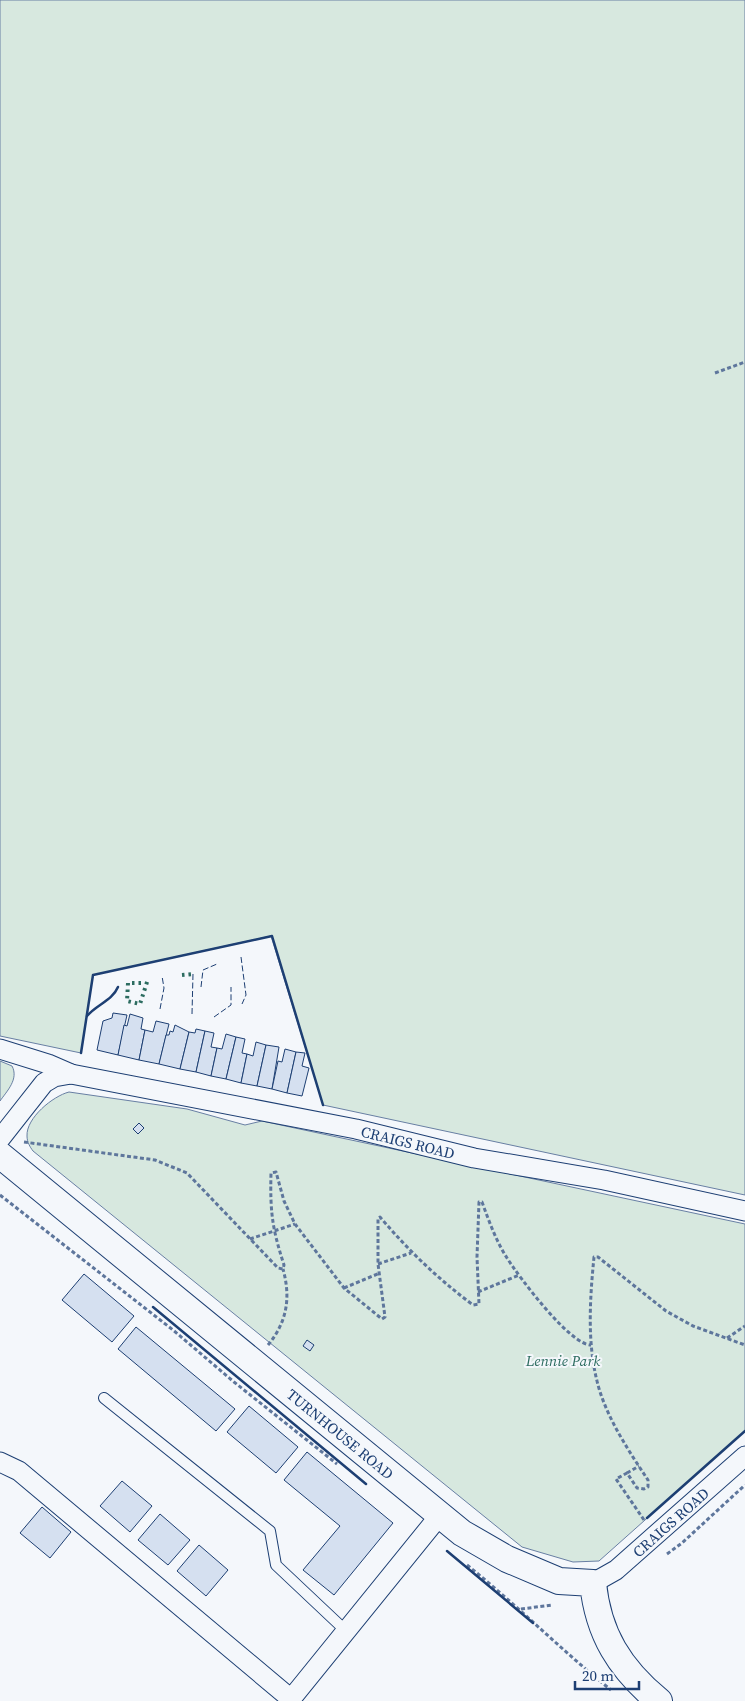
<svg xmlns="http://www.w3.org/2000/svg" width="745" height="1701" viewBox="0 0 745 1701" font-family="'Source Serif 4',serif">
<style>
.green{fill:#d7e8df;stroke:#687fa3}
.building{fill:#d5e0f0;stroke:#1d3f73}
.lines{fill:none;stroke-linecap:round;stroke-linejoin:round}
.lane-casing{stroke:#1d3f73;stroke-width:12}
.street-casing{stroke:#1d3f73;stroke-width:21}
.secondary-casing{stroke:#1d3f73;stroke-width:28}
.path{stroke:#5e769c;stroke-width:3;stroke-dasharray:4 2.5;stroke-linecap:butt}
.lane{stroke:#f4f7fb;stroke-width:10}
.street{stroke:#f4f7fb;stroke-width:19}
.secondary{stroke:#f4f7fb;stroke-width:26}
.hedge{stroke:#2c6c60;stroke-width:4;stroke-dasharray:2.5 4;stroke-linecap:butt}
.fence{stroke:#1d3f73;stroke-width:1;stroke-dasharray:6 2.5;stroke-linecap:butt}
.wall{stroke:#1d3f73;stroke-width:2.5}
.labels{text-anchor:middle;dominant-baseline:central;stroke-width:4;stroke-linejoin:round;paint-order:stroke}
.street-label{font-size:15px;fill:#1d3f73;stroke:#f4f7fb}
.park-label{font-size:15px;font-style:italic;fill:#2c6c60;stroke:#f4f7fb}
</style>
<rect width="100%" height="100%" fill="#f4f7fb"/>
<g class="green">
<polygon points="0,0 745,0 745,1195 323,1105 271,936 93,975 81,1053 0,1036"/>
<path d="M0,1061L12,1066C19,1079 7,1091 0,1101Z"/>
<path d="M69,1092L187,1109L245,1125L262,1121L745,1224V1431L599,1561L573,1562L522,1547L33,1151C30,1147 27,1142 27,1136C26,1118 53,1096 69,1092Z"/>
</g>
<g class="building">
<polygon points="113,1013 127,1015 118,1055 97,1050 103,1021 112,1018"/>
<polygon points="130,1014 143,1018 141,1029 145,1030 139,1060 118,1055 124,1025 127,1026"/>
<polygon points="156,1021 169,1024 159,1064 139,1060 145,1030 153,1032"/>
<polygon points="175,1025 189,1032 180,1069 159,1064 166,1035 169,1035 170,1031 173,1032"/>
<polygon points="196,1029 205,1031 196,1072 180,1069 189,1032 195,1033"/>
<polygon points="205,1031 214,1033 211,1047 217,1048 211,1076 196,1072"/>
<polygon points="226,1034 236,1037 226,1079 211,1076 217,1048 222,1049"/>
<polygon points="236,1037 245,1039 242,1053 247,1054 241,1083 226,1079"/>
<polygon points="256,1042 266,1045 257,1086 241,1083 247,1054 253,1056"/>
<polygon points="266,1045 279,1047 272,1089 257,1086"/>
<polygon points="285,1049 296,1052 287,1093 272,1089 278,1061 282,1062"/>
<polygon points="296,1052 305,1053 302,1066 309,1068 302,1096 287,1093"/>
<polygon points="139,1123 144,1128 138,1134 133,1129"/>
<polygon points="84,1274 134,1316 112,1342 62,1300"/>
<polygon points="136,1327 235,1409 216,1431 118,1349"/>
<polygon points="307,1340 314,1345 310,1351 303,1346"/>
<polygon points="249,1406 298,1447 276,1473 227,1432"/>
<polygon points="307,1452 393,1523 334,1595 303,1570 340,1526 284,1480"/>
<polygon points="122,1481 152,1506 130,1532 100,1506"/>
<polygon points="42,1507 71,1532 50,1558 20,1533"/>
<polygon points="160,1514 190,1540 168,1565 138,1540"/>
<polygon points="199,1545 228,1570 206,1596 177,1571"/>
</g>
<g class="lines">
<defs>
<polyline id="lane" points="104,1398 270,1531 276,1565 346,1631"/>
<g id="street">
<polyline points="0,1049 48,1064 71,1074"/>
<path id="s1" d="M0,1139L44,1083L54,1077L71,1074L356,1129L474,1158L604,1180L745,1211"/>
<polyline points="0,1462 19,1471 291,1699 440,1515"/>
<path id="s2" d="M593,1583L616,1570L745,1456"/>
</g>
<g id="secondary">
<path id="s3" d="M0,1155L462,1533L507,1559L559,1581L593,1583C598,1634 620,1669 659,1701"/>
</g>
</defs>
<use href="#lane" class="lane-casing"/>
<use href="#street" class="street-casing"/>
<use href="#secondary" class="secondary-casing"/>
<g class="path">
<polyline points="715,373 745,362"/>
<path d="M24,1142L155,1160L187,1173L278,1268L283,1269L284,1265C272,1228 270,1211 271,1173L276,1172L284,1201L295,1224L344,1288L382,1319L385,1317L378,1264V1218L380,1217C409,1251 437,1278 473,1305L479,1304L477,1257L479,1202H482C489,1221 496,1241 507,1258C519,1277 570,1345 591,1345"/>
<polyline points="0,1195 173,1330 234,1382 337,1464"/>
<polyline points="250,1239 295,1224"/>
<polyline points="378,1264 411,1253"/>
<polyline points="344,1288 380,1273"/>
<polyline points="478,1292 519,1275"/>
<polyline points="727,1338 745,1326"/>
<path d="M268,1345C287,1322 291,1298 283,1269"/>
<polyline points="627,1473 639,1466"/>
<path d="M644,1520L616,1479L627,1473L637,1488L644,1489L648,1487V1480C628,1450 605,1415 597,1381C587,1341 590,1298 594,1257H598L666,1311L693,1326L745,1345"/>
<polyline points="667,1554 682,1543 745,1485"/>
<path d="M467,1565C517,1605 561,1650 611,1690"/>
<polyline points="521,1609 552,1605"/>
</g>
<use href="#lane" class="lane"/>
<use href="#street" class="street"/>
<use href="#secondary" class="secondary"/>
<g class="hedge">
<polyline points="182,975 193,974"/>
<polyline points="141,983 128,983 127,1001 140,1004 148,979"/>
</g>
<g class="fence">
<polyline points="241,957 246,995 242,1004"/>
<polyline points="201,987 203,970 217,964"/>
<polyline points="160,1009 164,988 162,976"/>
<polyline points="192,1014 193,974"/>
<polyline points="214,1017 231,1005 231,987"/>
</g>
<g class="wall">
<path d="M87,1016C97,1004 112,1001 118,987"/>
<polyline points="81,1053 93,975 272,936 323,1105"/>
<polyline points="153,1307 366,1484"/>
<polyline points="647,1518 745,1431"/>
<polyline points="447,1551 533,1623"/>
</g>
</g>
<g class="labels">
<g class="street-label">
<text stroke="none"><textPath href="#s1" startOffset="444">CRAIGS ROAD</textPath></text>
<text stroke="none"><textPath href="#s3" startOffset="440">TURNHOUSE ROAD</textPath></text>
<text stroke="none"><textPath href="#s2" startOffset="99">CRAIGS ROAD</textPath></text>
</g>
<g class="park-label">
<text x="563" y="1360">Lennie Park</text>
</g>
</g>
<path d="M575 1681v8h64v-8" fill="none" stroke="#1d3f73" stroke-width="2.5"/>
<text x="582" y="1681" font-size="15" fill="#1d3f73" stroke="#f4f7fb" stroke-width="4" paint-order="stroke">20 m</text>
</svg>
